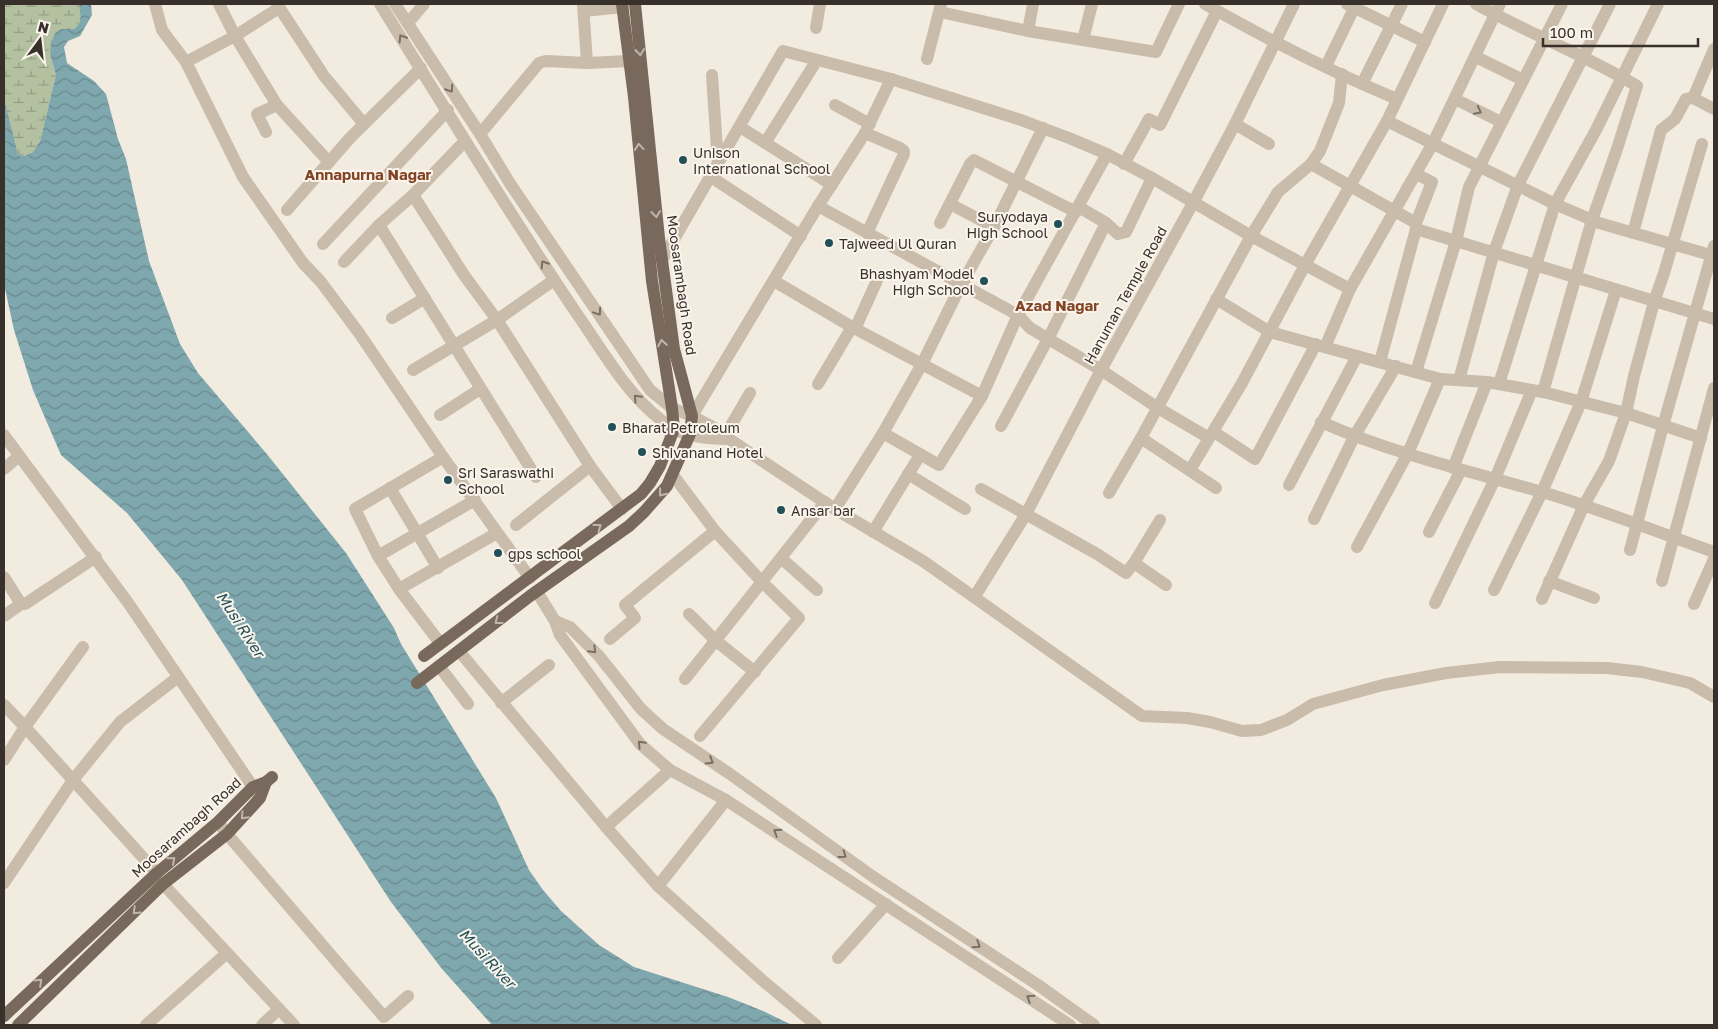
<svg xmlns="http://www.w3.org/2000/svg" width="1718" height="1029" viewBox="0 0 1718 1029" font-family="'Golos Text',sans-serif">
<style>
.wetland{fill:url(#wetland-marsh)}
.water{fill:url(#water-waves)}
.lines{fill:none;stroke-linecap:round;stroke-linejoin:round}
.minor{stroke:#cabcab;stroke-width:12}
.major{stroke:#79685c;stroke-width:12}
.oneway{stroke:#7a6f64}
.oneway2{stroke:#c0b5ab}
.poi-dot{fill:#215058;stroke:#faf4ec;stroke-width:2}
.labels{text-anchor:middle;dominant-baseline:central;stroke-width:4;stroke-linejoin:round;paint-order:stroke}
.poi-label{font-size:14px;fill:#38302a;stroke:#faf4ec;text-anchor:start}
.street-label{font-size:14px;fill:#38302a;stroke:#faf4ec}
.neighbourhood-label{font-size:15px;font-weight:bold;fill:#844527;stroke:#faf4ec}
.water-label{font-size:15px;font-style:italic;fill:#215058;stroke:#faf4ec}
</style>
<defs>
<pattern id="wetland-marsh" width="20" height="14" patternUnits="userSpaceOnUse" patternTransform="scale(1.25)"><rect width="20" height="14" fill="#b3c1a0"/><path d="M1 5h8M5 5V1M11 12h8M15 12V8" fill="none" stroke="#939d83"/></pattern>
<pattern id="water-waves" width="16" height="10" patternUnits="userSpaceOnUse" patternTransform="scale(1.25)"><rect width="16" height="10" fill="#7fa8ae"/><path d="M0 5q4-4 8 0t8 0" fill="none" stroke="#69898e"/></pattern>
</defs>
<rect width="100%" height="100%" fill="#f2ebdf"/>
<path class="wetland" d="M4,4H79C80,14 83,22 74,29H61L50,53L56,75L40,141L33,152L24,156L18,155L16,151L4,98Z"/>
<path class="water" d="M79,4H91L92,15L80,36L68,41L64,47L67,63L94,81L106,94L118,139L126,159L149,261L180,344L198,373L266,453L346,553L394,628L401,644L496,798L529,870L543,890L561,911L599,945L634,967L728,997L763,1011L792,1025H492L442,969L391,902L182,580L127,513L61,455L33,390L14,330L4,284V98L18,155L24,156L33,152L40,141L56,75L50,54L51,43L55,33L61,29H74C83,22 80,14 79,4Z"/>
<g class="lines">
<g class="minor">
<polyline points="155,4 162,30 186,62 243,177 303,263 321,282 359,333 443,457 530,578"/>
<polyline points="219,4 235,36 277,105 329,162"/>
<polyline points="277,4 324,76 364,124"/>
<path d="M380,4C445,108 508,212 577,314C603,351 625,392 661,420C665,423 669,427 673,429C689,437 712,439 729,439"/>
<polyline points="395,4 480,134 509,182 650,390 672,408 692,416 726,434 729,439 835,509 923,561 1142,716 1187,718 1210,722 1242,731 1261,730 1287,720 1313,704 1383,685 1446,673 1500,667 1607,668 1642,672 1690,683 1714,697"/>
<polyline points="583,4 587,63"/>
<path d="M1205,4C1267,39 1331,72 1397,99"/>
<polyline points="1347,4 1425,42"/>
<path d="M1476,4C1528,33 1585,55 1637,86L1617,149L1592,220L1543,392"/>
<polyline points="584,11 623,7"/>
<polyline points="940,12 1028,31 1156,52 1179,4"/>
<polyline points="408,23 424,4"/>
<polyline points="816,28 820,4"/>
<polyline points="1028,31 1033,4"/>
<polyline points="1083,40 1092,4"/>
<polyline points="1476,57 1523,80"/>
<polyline points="927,59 941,4"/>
<polyline points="186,62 235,36 279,8"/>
<polyline points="1326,66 1356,4"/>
<polyline points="712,75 718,164"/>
<polyline points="1362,84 1402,4"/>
<polyline points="1693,98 1714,49"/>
<polyline points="1455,99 1501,122"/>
<polyline points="835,105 870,124"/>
<polyline points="1387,121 1555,204 1599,223 1714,256"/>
<polyline points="1235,124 1269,144"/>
<polyline points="740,127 832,185"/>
<polyline points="266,132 257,114 277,105"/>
<polyline points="865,133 900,148 904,151 904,154 867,233"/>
<polyline points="480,134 539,63 546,61 587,63 629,61"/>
<polyline points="765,143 817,60"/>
<polyline points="1124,164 1149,119 1160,125 1217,11"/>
<polyline points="1311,164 1416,223"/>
<polyline points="711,177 801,236"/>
<polyline points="413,195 464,275 497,320 590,466 622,509"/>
<polyline points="950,204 994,227"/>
<polyline points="818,206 1018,315 1030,328 1101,370 1158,408 1209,438"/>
<polyline points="1079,207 1106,223"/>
<polyline points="287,210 350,138 421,68"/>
<polyline points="940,223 970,164 974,160 1076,212"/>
<polyline points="379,225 536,477"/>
<polyline points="1416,229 1714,319"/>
<polyline points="1633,233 1661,130 1675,119 1686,99 1693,98 1714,109"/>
<polyline points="323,244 448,110"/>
<polyline points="662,260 783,51 891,79 1021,120 1069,138 1107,154 1152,178 1251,236 1350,289"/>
<polyline points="344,262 379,225 413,195 465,141"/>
<polyline points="774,281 852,327 982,396"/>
<polyline points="1216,299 1270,332 1440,379 1487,382 1543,392 1626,413 1701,438"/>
<polyline points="392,318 425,298"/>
<polyline points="855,329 879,276"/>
<polyline points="1325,347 1350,289 1433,143 1500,4"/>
<polyline points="1380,362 1416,229 1416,223 1432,182 1416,174"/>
<polyline points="413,370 497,320 554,280"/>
<polyline points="1416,372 1456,241 1469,187 1562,4"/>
<polyline points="1459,380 1494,252 1518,185 1610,4"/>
<polyline points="818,384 852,327"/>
<polyline points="1499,384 1555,204 1596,130 1658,4"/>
<polyline points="440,415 480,389"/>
<polyline points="692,416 818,206 865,133 891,79"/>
<path d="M1321,422C1391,453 1468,471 1542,492C1600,509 1657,532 1714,552"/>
<polyline points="1001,426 1048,339 1106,223 1118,234 1126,232 1152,178"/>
<polyline points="1214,432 1255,459 1316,344"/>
<polyline points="883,433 939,465 982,396 1018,315 1107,154"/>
<polyline points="726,434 750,393"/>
<polyline points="4,435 129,604 259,796"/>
<polyline points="1141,438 1216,488"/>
<polyline points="1453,468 1487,382"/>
<polyline points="4,469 19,456"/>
<polyline points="1190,470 1242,383 1305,265 1387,121 1443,4"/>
<polyline points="908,474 965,509"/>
<polyline points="673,475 715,531 762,582 799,618 700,736"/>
<polyline points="1289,485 1357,356"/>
<polyline points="390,488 438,568"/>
<polyline points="981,489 1097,554 1126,573 1134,563 1160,520"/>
<polyline points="1109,493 1141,438 1251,236 1278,192 1311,164 1320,151 1339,103 1342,74"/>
<polyline points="835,509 883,433 922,364 961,285 994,227 1043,128"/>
<polyline points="1314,519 1354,437 1396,366"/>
<polyline points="516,525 590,466"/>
<polyline points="873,532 920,455"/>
<polyline points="1429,532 1461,470"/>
<polyline points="1357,547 1408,453 1440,379"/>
<polyline points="1630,550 1663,426 1714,246"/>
<polyline points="378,556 475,500"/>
<polyline points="781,558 817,590"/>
<polyline points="1134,563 1166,585"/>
<polyline points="4,577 21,604 4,616"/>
<polyline points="1549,581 1594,598"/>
<polyline points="1662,581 1714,388"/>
<polyline points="399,589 497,533"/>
<polyline points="1494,590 1542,492 1581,402 1616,290"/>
<polyline points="537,592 555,621 560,635 640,744 670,770 726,800 1070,1025"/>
<polyline points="975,596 1026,514 1101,370 1193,203 1235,124 1294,4"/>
<polyline points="1542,599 1584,505 1609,461 1626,413 1634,376 1654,302 1664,273 1702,144"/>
<polyline points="1435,603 1495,479 1532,390"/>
<polyline points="21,604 25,604 96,557"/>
<polyline points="1694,604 1714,559"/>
<polyline points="689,614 715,640 755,672"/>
<polyline points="555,621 570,627 599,656 641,709 663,729 730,774 872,876 1038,985 1094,1025"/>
<polyline points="610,639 635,618 625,605 715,531"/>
<polyline points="440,643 399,589 378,556 355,509 443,457"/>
<polyline points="459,651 606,827 658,886 762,980 816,1025"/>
<polyline points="439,666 468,704"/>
<polyline points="685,679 825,502"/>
<polyline points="501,703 549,665"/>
<polyline points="4,705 25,727 157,873"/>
<polyline points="4,760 25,727 83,647"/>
<polyline points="218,822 227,834 384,1017 408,996"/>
<polyline points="606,827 670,770"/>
<polyline points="4,883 73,780 120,722 178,677"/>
<polyline points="163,884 294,1025"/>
<polyline points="658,886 726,800"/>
<polyline points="838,958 886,904"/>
<polyline points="146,1025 227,953"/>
<polyline points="262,1025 279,1009"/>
</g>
<g class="major">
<polyline points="424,656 641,494 650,483 660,466 674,429 672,408 652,281 634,97 622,4"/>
<polyline points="417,683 530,596 629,526 644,512 667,486 690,434 692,416 674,349 659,238 635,4"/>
<polyline points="4,1016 157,873 218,822 253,787 266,782 272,777"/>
<polyline points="18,1025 163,884 227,834 260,798 266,782"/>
</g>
</g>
<defs><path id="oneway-chevron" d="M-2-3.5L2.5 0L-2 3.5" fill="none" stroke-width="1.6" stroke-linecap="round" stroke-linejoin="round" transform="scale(1.25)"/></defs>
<g class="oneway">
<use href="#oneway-chevron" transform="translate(402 38) rotate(-122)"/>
<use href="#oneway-chevron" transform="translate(450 89) rotate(57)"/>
<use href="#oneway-chevron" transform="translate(1478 111) rotate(27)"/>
<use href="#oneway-chevron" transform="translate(544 264) rotate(-123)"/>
<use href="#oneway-chevron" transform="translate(598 312) rotate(56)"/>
<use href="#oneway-chevron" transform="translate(637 398) rotate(-133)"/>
<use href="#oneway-chevron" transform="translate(593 650) rotate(45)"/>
<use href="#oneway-chevron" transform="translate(641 744) rotate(-134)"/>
<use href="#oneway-chevron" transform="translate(710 761) rotate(32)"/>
<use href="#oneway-chevron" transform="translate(777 832) rotate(-147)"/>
<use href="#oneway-chevron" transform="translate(843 855) rotate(36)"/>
<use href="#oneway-chevron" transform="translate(977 945) rotate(33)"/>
<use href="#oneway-chevron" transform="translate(1030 998) rotate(-147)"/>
</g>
<g class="oneway2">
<use href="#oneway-chevron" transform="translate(640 52) rotate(84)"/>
<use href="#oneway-chevron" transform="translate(639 147) rotate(-95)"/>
<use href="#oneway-chevron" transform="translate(656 214) rotate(84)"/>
<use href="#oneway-chevron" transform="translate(662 343) rotate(-99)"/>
<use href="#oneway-chevron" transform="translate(662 493) rotate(129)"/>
<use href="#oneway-chevron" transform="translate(598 527) rotate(-37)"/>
<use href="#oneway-chevron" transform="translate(498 621) rotate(143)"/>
<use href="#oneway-chevron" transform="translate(244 816) rotate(133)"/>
<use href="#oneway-chevron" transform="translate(172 860) rotate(-40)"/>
<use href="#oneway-chevron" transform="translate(136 911) rotate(136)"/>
<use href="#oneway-chevron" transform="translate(39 982) rotate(-43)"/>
</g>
<g class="poi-dot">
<circle cx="683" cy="160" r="5"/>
<circle cx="1058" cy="224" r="5"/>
<circle cx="829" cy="243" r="5"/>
<circle cx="984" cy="281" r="5"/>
<circle cx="612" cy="427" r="5"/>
<circle cx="642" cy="452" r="5"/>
<circle cx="448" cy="480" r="5"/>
<circle cx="781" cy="510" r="5"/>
<circle cx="498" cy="553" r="5"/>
</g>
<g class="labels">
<g class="poi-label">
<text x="693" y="152">Unison<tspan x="693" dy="16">International School</tspan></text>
<text x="1048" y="216" text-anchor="end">Suryodaya<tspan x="1048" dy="16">High School</tspan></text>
<text x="839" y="243">Tajweed Ul Quran</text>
<text x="974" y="273" text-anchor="end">Bhashyam Model<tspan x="974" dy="16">High School</tspan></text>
<text x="622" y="427">Bharat Petroleum</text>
<text x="652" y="452">Shivanand Hotel</text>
<text x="458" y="472">Sri Saraswathi<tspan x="458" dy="16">School</tspan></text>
<text x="791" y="510">Ansar bar</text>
<text x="508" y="553">gps school</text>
</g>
<g class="street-label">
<text transform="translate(682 285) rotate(82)">Moosarambagh Road</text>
<text transform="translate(1125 295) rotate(-61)">Hanuman Temple Road</text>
<text transform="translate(186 827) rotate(-42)">Moosarambagh Road</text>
</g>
<g class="neighbourhood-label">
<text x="368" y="174">Annapurna Nagar</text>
<text x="1057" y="305">Azad Nagar</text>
</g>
<g class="water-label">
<text transform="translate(241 624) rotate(57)">Musi River</text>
<text transform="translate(488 958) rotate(47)">Musi River</text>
</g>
</g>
<rect width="1718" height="1029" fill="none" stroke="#38302a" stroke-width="10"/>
<g transform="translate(40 40) rotate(15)" stroke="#faf4ec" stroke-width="4" paint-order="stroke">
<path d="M0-4L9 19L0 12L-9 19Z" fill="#38302a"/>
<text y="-8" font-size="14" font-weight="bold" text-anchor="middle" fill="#38302a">N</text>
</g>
<path d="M1543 38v8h155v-8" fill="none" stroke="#38302a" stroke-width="2.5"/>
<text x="1550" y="38" font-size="15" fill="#38302a" stroke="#faf4ec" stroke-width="4" paint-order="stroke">100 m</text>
</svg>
